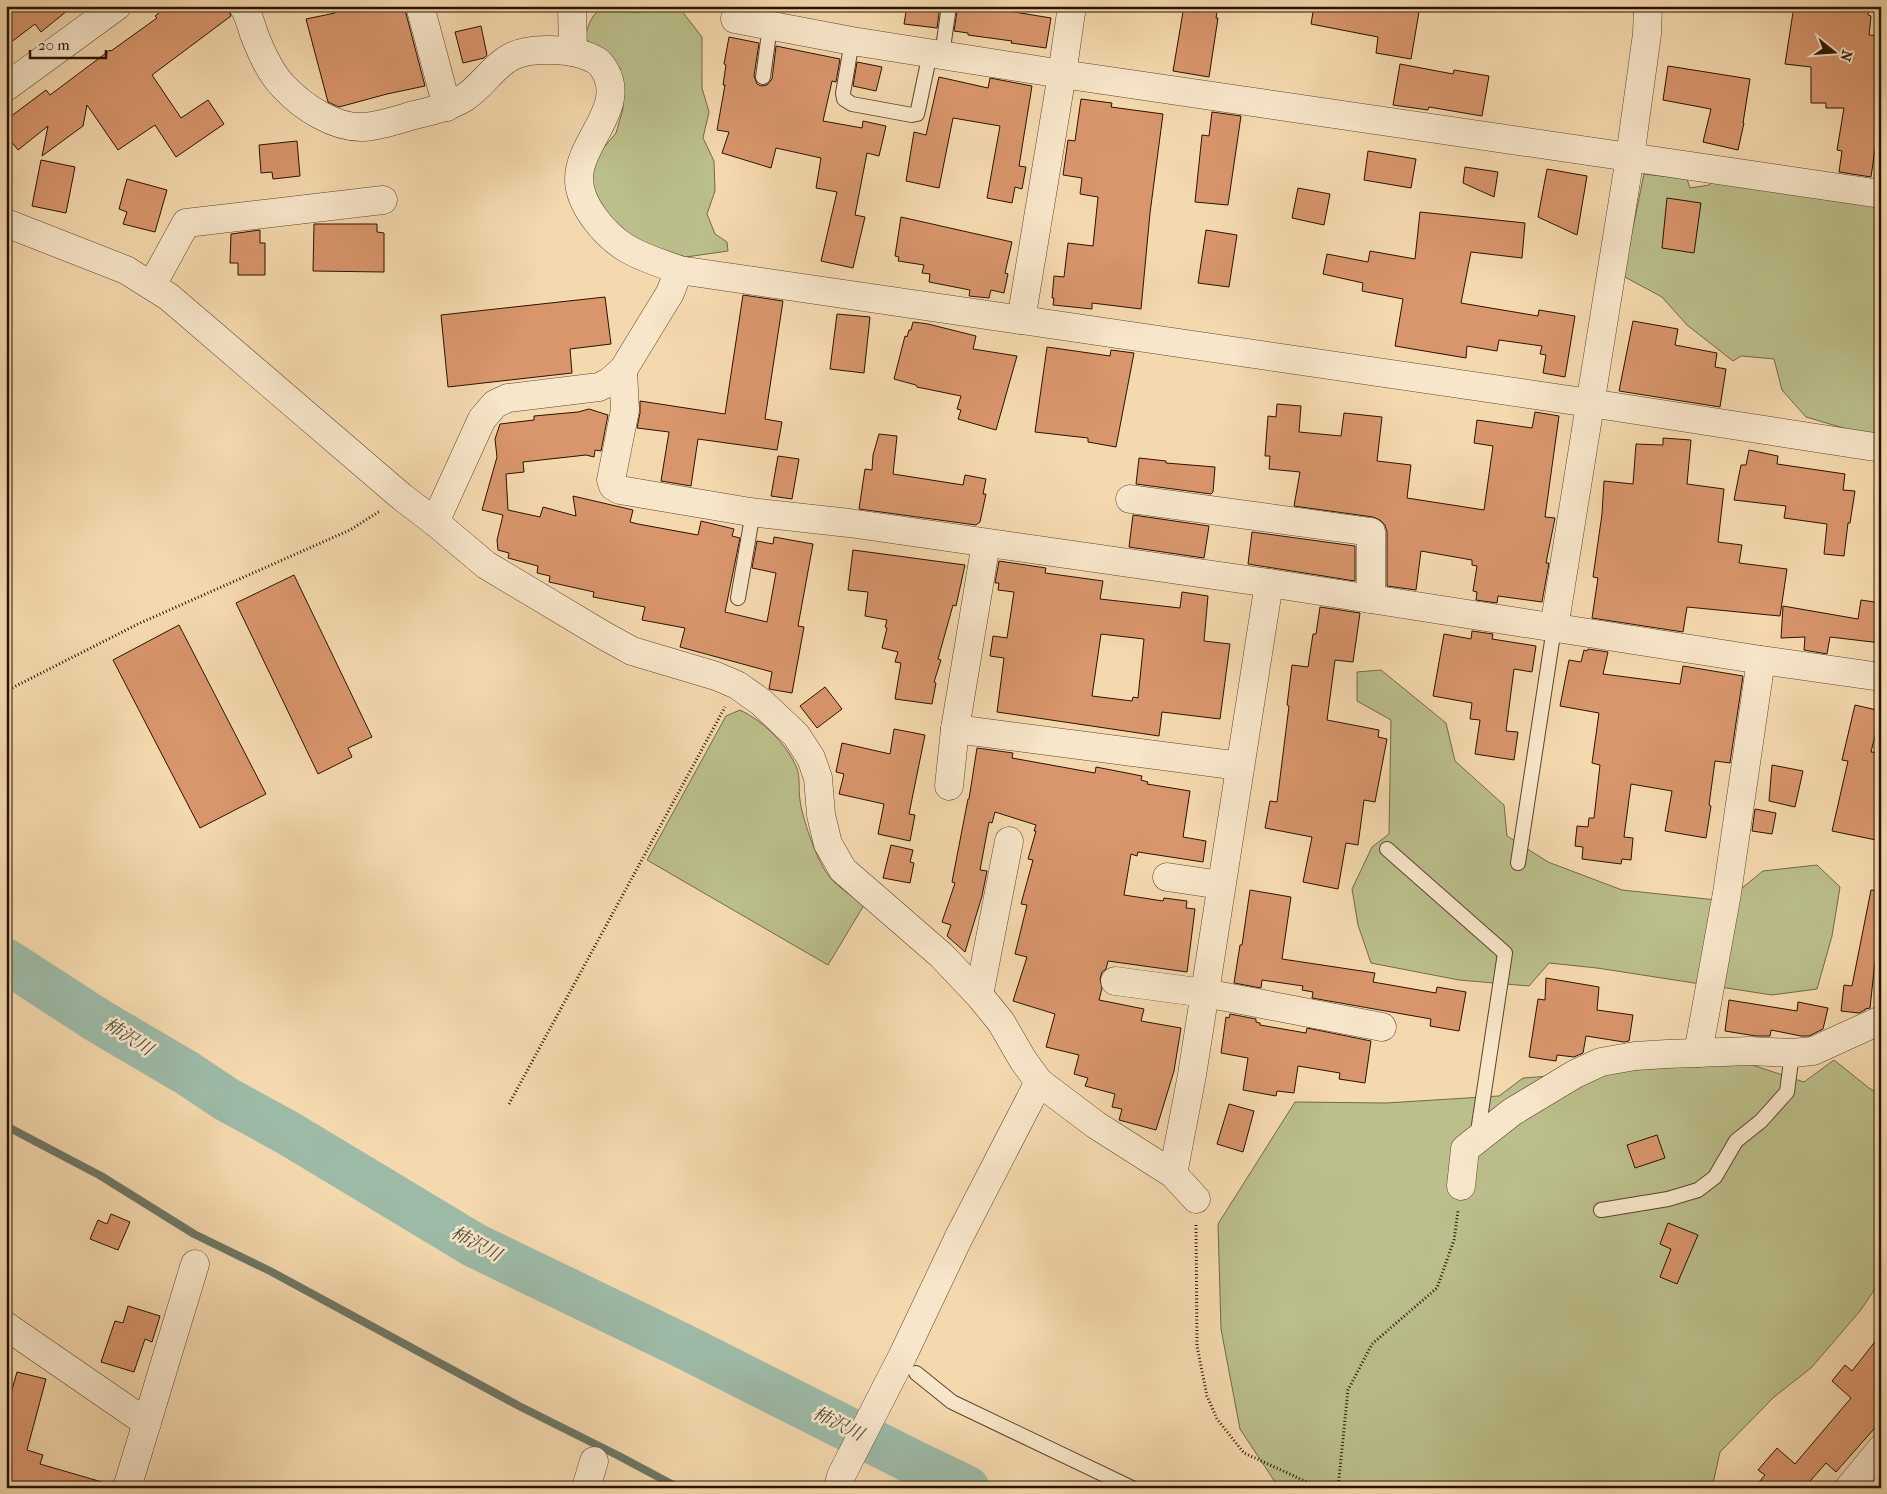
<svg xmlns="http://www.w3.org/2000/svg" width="1887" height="1494" viewBox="0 0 1887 1494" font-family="'IM FELL French Canon','Noto Serif JP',serif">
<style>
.green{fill:#bbbf8b;stroke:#726946}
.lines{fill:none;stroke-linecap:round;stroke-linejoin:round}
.stream{stroke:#6e7765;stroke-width:8}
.river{stroke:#9dbaa7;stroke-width:45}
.building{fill:#d9956c;stroke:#281301;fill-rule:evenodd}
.service-casing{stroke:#5b442c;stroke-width:16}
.minor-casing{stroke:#5b442c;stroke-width:29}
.path{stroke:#281301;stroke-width:3;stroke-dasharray:1 2.5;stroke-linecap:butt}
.service{stroke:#f8e6ca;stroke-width:14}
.minor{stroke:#f8e6ca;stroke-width:28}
.labels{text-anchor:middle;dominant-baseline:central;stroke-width:5;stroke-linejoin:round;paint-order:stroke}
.water-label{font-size:18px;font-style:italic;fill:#514d3b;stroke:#f8e6ca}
</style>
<rect width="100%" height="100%" fill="#f5d9ae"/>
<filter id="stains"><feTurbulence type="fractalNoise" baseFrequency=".004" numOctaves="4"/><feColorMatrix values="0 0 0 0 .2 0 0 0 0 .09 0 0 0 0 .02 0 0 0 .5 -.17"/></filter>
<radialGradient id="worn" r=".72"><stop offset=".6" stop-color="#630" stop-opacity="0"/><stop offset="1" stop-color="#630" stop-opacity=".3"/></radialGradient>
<g class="green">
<path d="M605,6C621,6 638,21 648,6H678L702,37V88L709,112L703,138L714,161L715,191L707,214L715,234L727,242L728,251L686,257L633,241L615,226L586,188L595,158L616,133L623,109L620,68C609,58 595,50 585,38C589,22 591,15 605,6Z"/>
<polygon points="1644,174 1687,179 1690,188 1709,185 1719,176 1881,201 1881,439 1806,417 1782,390 1774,359 1741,356 1733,361 1687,325 1662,297 1623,276"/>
<polygon points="1381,670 1446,723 1455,761 1504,805 1507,836 1548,862 1622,890 1726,901 1763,871 1817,865 1840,887 1832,936 1817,989 1772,995 1597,968 1549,963 1529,986 1459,980 1371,963 1358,925 1352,889 1372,847 1389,834 1391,720 1357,701 1357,672"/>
<path d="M740,710C763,721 785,742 796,766C801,777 798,789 800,800C802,818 816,857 826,872C833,884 853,897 864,905L828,965L647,860L726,716Z"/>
<polygon points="1834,1060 1869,1088 1881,1095 1881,1280 1860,1311 1811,1368 1774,1397 1720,1452 1712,1488 1279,1488 1240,1429 1221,1329 1218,1224 1295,1102 1386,1103 1499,1096 1523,1078 1743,1062 1804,1082"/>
</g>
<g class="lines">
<polyline class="stream" points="6,1126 101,1176 194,1234 270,1271 519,1406 617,1455 679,1488"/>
<polyline class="river" points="6,961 97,1020 187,1073 226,1099 288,1133 474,1245 681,1345 915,1463 967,1488"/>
</g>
<g class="building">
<polygon points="6,6 73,6 41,32 35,24 6,46"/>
<polygon points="168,6 227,6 231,16 152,75 181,118 208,100 224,124 176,157 155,125 118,150 87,105 83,126 42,156 48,126 18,150 6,135 6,120 46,90 50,95 110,50 111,51 157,18 155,16"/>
<polygon points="356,6 404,6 425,86 387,94 339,107 328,102 306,19 335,13 335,12"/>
<polygon points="907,6 940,6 937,28 904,24"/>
<polygon points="958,6 1002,6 1002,10 1051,18 1046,48 1011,43 1012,41 968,35 968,33 954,31"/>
<polygon points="1184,6 1218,6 1216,18 1218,18 1209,77 1173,71"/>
<polygon points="1314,6 1420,6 1411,59 1376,53 1378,37 1311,24"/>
<polygon points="1794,6 1869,6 1868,15 1871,16 1869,35 1881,36 1881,121 1879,121 1871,177 1839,172 1842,151 1837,150 1844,108 1826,108 1826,103 1811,103 1811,67 1785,64"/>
<polygon points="481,26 487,55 484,58 463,63 455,32"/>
<polygon points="729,37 759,43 754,76 757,84 761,86 767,85 772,79 776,46 840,59 836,82 832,81 823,121 862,128 863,121 886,126 879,156 867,153 855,215 865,217 853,268 821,261 837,192 816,188 821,158 776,148 771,168 722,153 729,132 717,130 725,85 723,85 726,65 724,64"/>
<polygon points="857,62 882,67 876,91 853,86"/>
<polygon points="1400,64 1453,74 1454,70 1489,76 1482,116 1429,107 1428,110 1393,105"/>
<polygon points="1668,66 1750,79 1743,123 1744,123 1738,150 1703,142 1711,109 1663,100"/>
<polygon points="939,77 988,88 990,78 1032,86 1019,166 1026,167 1022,189 1015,187 1012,203 987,198 1000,126 953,118 939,188 906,181 914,132 926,135"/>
<polygon points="1081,99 1112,103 1111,107 1163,114 1150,213 1141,309 1092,303 1092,309 1053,305 1054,298 1052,298 1054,276 1064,277 1068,243 1093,246 1098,197 1080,194 1082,178 1063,175 1068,140 1075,141"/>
<polygon points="1212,112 1241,116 1228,205 1195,202 1202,135 1209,136"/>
<polygon points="297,141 300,176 273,179 272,172 261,173 259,145"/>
<polygon points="1368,151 1416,159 1411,188 1364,180"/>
<polygon points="41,160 75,167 66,213 32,206"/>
<polygon points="1465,167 1498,172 1494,197 1463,183"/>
<polygon points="1547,169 1587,176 1577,235 1538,217"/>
<polygon points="127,179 167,190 155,232 123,224 127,212 119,209"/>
<polygon points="1298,188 1330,194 1324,225 1292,218"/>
<polygon points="1667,198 1701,203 1694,253 1662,248"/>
<polygon points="1420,212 1525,223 1522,258 1471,252 1461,303 1538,316 1539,310 1575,316 1565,377 1543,373 1546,355 1540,354 1542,346 1499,340 1497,351 1467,346 1466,358 1395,346 1403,299 1362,291 1363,283 1323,274 1327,254 1368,262 1370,251 1415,259"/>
<polygon points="901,217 1012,242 1005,273 1008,274 1004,293 991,290 989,298 969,296 970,290 929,282 930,274 922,273 924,265 898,261 899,257 895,256"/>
<polygon points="314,224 377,224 377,232 384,233 384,272 313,271"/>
<polygon points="260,230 260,243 265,243 265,275 238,275 238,263 230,263 231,234"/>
<polygon points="1206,230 1237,235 1229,287 1198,283"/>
<polygon points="743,295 783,301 765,419 782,422 777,450 698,439 691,486 661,481 669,432 637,428 640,413 640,401 725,414"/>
<polygon points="605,297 611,344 570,349 572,373 448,387 441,315"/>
<polygon points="837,314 870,317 864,373 830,369"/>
<polygon points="1633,321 1678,329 1675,345 1717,353 1715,367 1726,369 1720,407 1619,391"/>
<polygon points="913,322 928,324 976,336 973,349 1017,356 996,430 958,419 961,410 957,409 961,396 917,387 916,385 894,379 905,336 907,337 909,330 911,330"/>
<polygon points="1047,347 1110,356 1111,350 1134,353 1116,447 1088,442 1088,438 1035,432"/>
<polygon points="1277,404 1301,406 1299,432 1341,436 1344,413 1382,417 1377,461 1411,465 1407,498 1484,510 1493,446 1474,443 1477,420 1532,428 1535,412 1559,416 1545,517 1555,518 1546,563 1549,563 1542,602 1498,596 1497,603 1476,600 1477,592 1473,591 1477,566 1472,565 1472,560 1421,551 1416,590 1387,586 1387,532 1385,525 1380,520 1373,517 1294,506 1300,472 1269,469 1270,456 1265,456 1268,416 1276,417"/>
<polygon points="589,409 608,415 601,451 595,450 594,457 586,455 523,462 524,472 506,474 508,510 540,517 543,507 576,516 573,496 633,510 630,522 638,524 698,535 701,521 734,529 732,536 740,538 725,612 767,622 776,573 752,568 757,541 773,544 774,537 813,544 798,626 804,627 792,693 769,689 772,672 680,647 685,628 642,620 645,607 593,597 594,592 549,582 550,576 537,573 538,566 508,558 509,553 498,550 497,540 503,515 482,510 497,457 495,439 500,424 534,420 534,416 578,412"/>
<polygon points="879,434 897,436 893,474 963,485 965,475 986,479 983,494 986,494 980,522 976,525 859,509 865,469 872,470 873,455"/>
<polygon points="1663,438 1691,440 1687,484 1724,489 1718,542 1742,545 1739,563 1787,569 1780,616 1687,607 1683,632 1592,618 1598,578 1593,577 1602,514 1604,481 1633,484 1636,444 1663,445"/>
<polygon points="1749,450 1778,456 1777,464 1845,474 1843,490 1855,491 1850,523 1848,523 1844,556 1824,554 1827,524 1784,518 1786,506 1734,500 1741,465 1746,465"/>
<polygon points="778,456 799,459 792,499 771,496"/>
<polygon points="1139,458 1166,461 1166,463 1215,467 1213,492 1211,494 1136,484"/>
<polygon points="1133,515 1209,526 1204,558 1129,547"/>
<polygon points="1252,532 1355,546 1355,581 1248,564"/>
<polygon points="853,550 965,565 956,606 953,605 938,659 941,660 934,682 936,683 932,704 895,699 901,663 895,662 898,652 882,648 887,628 885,627 887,620 865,616 868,592 848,590"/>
<path d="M999,561L1046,568L1045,573L1103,581L1100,599L1180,608L1182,592L1208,596L1204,641L1230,644L1220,719L1162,712L1159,736L997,712L1004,658L990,656L993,636L1007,638L1014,592L998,590L999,583H995ZM1101,634L1144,639L1138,698L1133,697L1132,701L1092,696Z"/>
<polygon points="294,575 372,737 348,748 352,757 318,774 236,603"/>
<polygon points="1861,600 1881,603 1881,643 1830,637 1827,654 1804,650 1805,637 1781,638 1783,606 1858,619"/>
<polygon points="1320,607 1360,613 1353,662 1335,660 1327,720 1379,730 1378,737 1387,739 1375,802 1364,800 1358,845 1346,843 1338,889 1303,882 1312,837 1265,828 1270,801 1277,802 1289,706 1287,705 1292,665 1308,667 1313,634 1316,634"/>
<polygon points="179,625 266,794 200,828 113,660"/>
<polygon points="1472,631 1493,634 1492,639 1536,646 1532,672 1514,669 1506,731 1518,732 1514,760 1475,754 1480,720 1470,719 1472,703 1433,696 1444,634 1471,639"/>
<polygon points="1588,649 1608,652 1603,674 1680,684 1683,666 1743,676 1730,763 1715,761 1709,805 1711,806 1706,838 1665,831 1672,791 1631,784 1624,837 1633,838 1631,860 1622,859 1621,864 1582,859 1583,847 1575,846 1577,826 1588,827 1589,818 1594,818 1600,765 1592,763 1599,713 1560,706 1569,660 1581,662 1584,650 1587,651"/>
<polygon points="825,687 842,709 817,728 800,706"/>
<polygon points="1855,705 1881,711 1871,752 1881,753 1881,841 1832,831 1848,761 1842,760"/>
<polygon points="894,729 925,735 909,814 915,815 910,841 878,834 884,804 839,794 844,774 836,772 842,743 890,754"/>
<polygon points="977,748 1013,753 1012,758 1095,773 1096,767 1142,776 1141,780 1148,782 1147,784 1190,791 1183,837 1206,841 1203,862 1138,852 1137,856 1131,854 1124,895 1163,901 1164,898 1187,901 1186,908 1195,909 1187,972 1108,961 1106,969 1102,972 1100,979 1102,988 1099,1000 1144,1009 1141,1021 1181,1028 1174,1071 1156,1130 1119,1120 1122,1109 1112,1107 1115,1094 1085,1086 1088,1078 1074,1074 1079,1055 1046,1047 1055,1014 1013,1001 1027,957 1015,954 1027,905 1021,904 1033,860 1028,859 1036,831 1034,831 1036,825 995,812 992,823 989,822 980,870 987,871 982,896 965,952 947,936 951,925 942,922 955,883 952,882 968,799 969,799"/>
<polygon points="1772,765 1803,771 1795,807 1769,801"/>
<polygon points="1755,809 1776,813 1772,834 1752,831"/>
<polygon points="891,845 913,850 910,862 914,863 910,883 883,878"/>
<polygon points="1250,890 1291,897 1282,959 1375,973 1373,982 1436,993 1437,987 1466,992 1459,1031 1430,1026 1431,1019 1312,998 1313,992 1302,990 1303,986 1262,980 1261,988 1234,983 1240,945 1242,945"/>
<polygon points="1871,890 1881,891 1881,962 1875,961 1870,1008 1865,1009 1865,1010 1859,1013 1841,1011 1844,985 1852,986"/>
<polygon points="1546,978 1599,987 1597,1010 1633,1015 1629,1041 1624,1042 1586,1036 1583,1053 1574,1057 1557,1055 1556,1061 1529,1057 1538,999 1545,1000"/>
<polygon points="1729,1000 1797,1011 1798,1002 1828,1008 1823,1029 1809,1036 1801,1036 1771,1030 1770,1036 1756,1036 1725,1031"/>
<polygon points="1230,1014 1256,1019 1256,1022 1260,1023 1260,1025 1306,1033 1307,1028 1371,1041 1365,1083 1339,1079 1340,1073 1298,1066 1294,1093 1277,1091 1276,1096 1243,1090 1248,1058 1221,1053 1226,1017 1229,1018"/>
<polygon points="1229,1104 1254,1111 1243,1152 1217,1144"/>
<polygon points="1657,1135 1665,1158 1635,1168 1627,1145"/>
<polygon points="111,1214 130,1222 118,1250 90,1239 98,1220 107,1224"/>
<polygon points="1668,1223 1698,1235 1677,1284 1660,1277 1671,1249 1660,1244"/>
<polygon points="128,1306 160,1316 152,1342 145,1339 134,1372 101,1362 115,1321 123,1323"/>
<polygon points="1881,1334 1881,1421 1836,1472 1826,1463 1804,1488 1754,1488 1765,1475 1758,1470 1777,1448 1795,1464 1851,1398 1832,1381 1845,1365 1852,1371"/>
<polygon points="17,1372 46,1379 27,1450 43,1455 40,1464 102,1482 101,1488 6,1488 6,1411"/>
</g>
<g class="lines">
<defs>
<g id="service">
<polyline points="852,41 843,93 844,99 852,104 912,115 917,114 918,110 930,53"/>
<polyline points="942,55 949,6"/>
<polyline points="763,77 770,26"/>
<polyline points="738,598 753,512"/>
<polyline points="1387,849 1505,953 1477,1138"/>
<polyline points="1518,863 1554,628"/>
<polyline points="1601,1210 1668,1199 1698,1190 1715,1177 1736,1141 1761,1121 1787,1092 1792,1053"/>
<polyline points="916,1373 952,1402 1132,1488"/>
</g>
<g id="minor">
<path d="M243,6C249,15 251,25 254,34C261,52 270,73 284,87C303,107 334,128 363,127C380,126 397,120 414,115C431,111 449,107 464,98C480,88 490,71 506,60C526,45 576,48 597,61C600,63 602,66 604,69C628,107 579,141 579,179C579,205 605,235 626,248C642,258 661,263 679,270L1590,403L1881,448"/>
<polyline points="420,6 447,107"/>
<polyline points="572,6 573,52"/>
<polyline points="735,19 852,41 1062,74 1881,194"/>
<polyline points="6,87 117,6"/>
<polyline points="6,223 126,270 169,297 402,497 435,522 486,565 603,635 632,651 716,676 737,685 761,702 796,735 811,758 818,778 821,815 828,844 843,870 941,955 979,995 1001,1022 1023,1060 1039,1082 1096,1125 1173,1174 1196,1199"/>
<polyline points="152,285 186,223 383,200"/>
<polyline points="1021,320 1062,74 1072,6"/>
<polyline points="623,370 625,410 611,480 613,486 620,490 750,512 849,523 1269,583 1761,660 1881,677"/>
<polyline points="1130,499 1371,532 1371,599"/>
<polyline points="435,522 482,419 495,404 508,398 599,387 609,382 623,370 670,293 679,270"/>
<polyline points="1554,628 1630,157 1647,34 1648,6"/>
<polyline points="955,729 1240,766"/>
<polyline points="949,786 955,729 986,543"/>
<polyline points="1167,877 1221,885"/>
<polyline points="1115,981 1205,993 1382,1027"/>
<polyline points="979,995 1009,841"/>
<polyline points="1698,1053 1727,893 1761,660"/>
<polyline points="1173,1174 1192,1075 1269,583"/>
<polyline points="1461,1186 1465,1149 1512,1112 1575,1074 1601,1062 1635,1056 1667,1054 1750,1051 1792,1053 1813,1051 1881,1020"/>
<polyline points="6,1326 147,1423"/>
<polyline points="127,1488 195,1264"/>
<polyline points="586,1488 594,1461"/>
<polyline points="838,1488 841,1476 903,1355 958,1239 1039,1082"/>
<polyline points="1849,1488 1881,1449"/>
</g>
</defs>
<use href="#service" class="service-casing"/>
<use href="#minor" class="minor-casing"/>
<g class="path">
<polyline points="6,691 138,624 350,530 380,511"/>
<polyline points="509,1104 725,707"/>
<polyline points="1196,1225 1197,1346 1207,1396 1217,1419 1244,1453 1320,1488"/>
<polyline points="1338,1488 1348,1390 1372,1344 1437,1288 1454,1240 1458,1211"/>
</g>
<use href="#service" class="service"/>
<use href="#minor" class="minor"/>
</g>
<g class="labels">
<g class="water-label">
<text transform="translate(128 1037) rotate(32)">柿沢川</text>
<text transform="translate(476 1244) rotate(28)">柿沢川</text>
<text transform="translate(838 1424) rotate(26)">柿沢川</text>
</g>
</g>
<rect width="1887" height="1494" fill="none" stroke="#f5d9ae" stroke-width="25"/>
<rect x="8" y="8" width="1872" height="1479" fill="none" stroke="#281301" stroke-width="2.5"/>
<rect x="12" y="12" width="1862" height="1469" fill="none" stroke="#281301"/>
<g transform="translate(1834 52) rotate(107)" stroke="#f8e6ca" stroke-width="4" paint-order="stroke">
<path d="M0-4L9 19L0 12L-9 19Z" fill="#281301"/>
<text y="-8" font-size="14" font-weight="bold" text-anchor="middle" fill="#281301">N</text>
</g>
<path d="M30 50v8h76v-8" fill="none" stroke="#281301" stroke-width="2.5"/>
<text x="38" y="50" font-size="15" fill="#281301" stroke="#f8e6ca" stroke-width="4" paint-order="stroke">20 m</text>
<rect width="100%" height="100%" filter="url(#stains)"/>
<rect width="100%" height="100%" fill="url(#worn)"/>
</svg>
